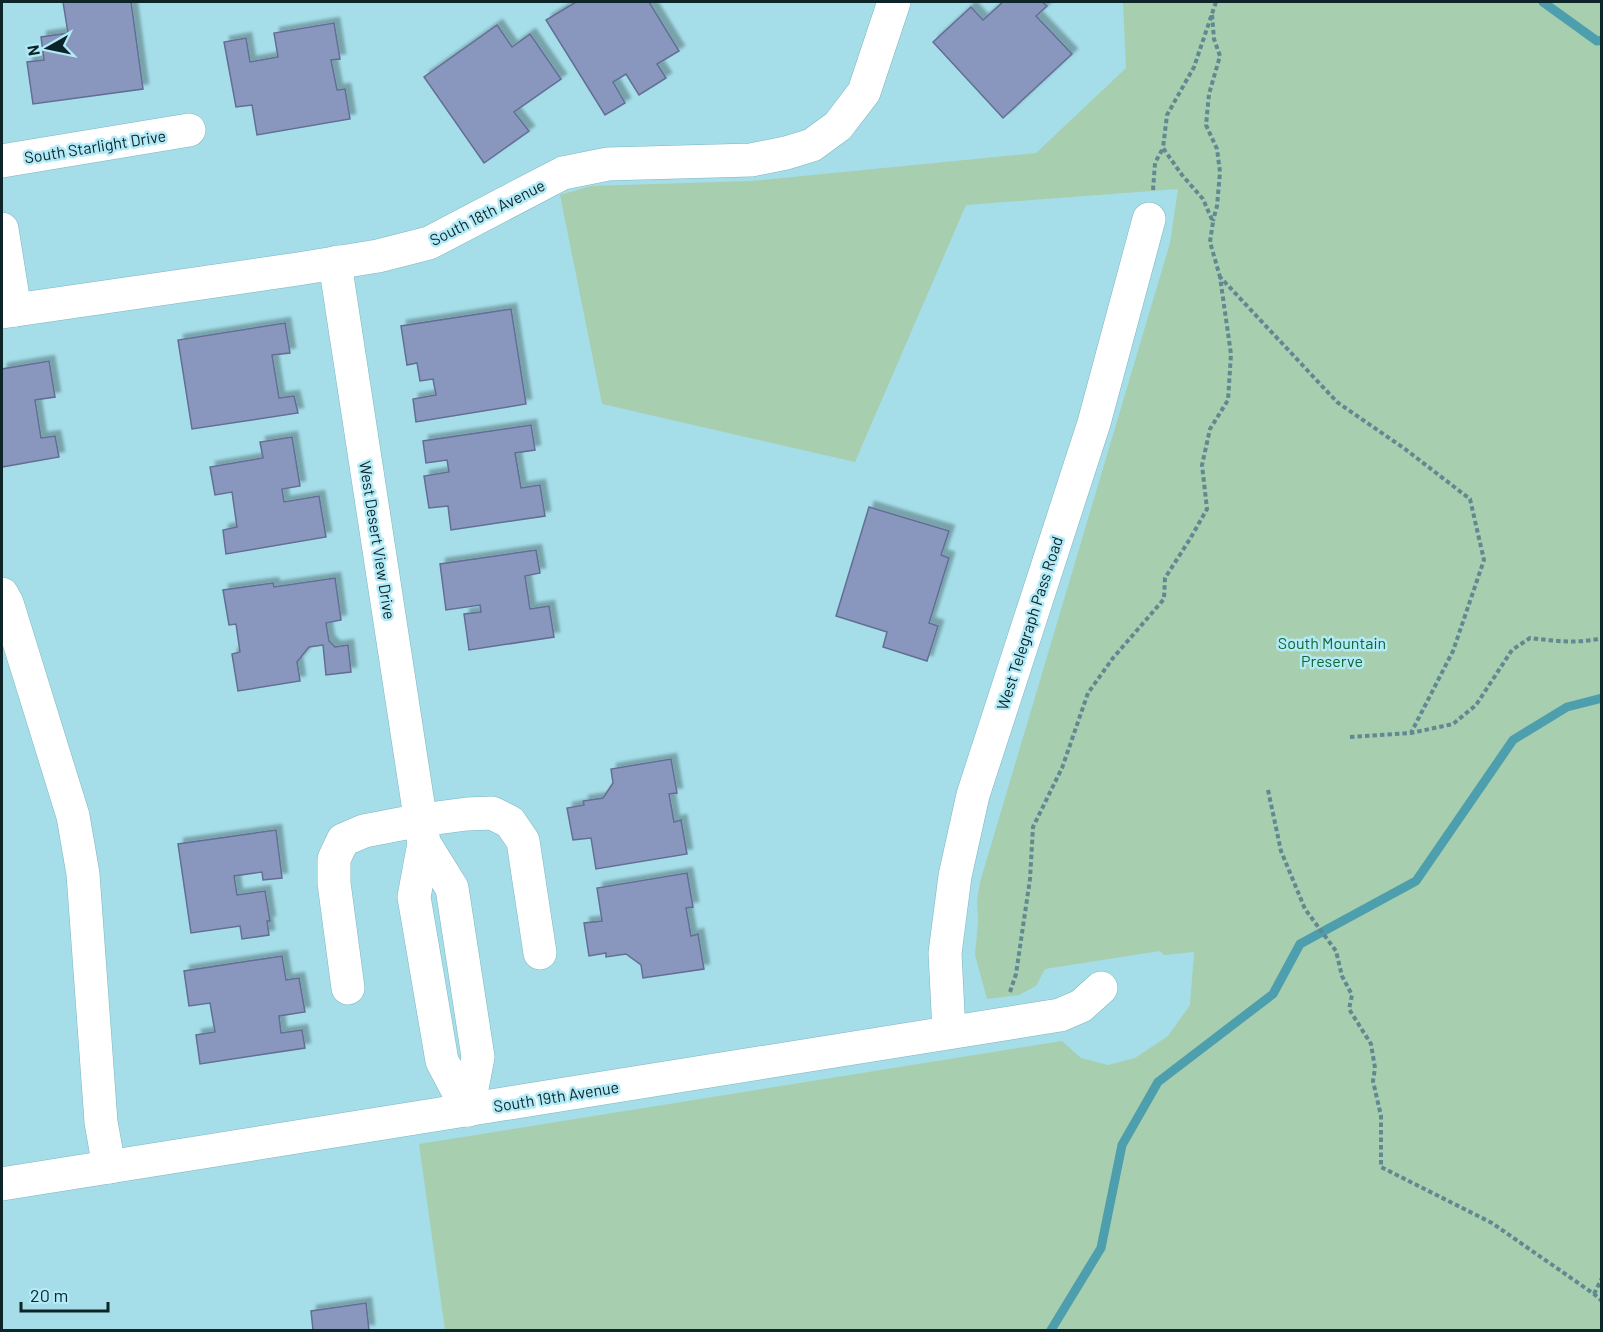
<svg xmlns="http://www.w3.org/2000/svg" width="1603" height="1332" viewBox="0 0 1603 1332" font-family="Barlow,sans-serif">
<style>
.green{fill:#a8ceb0}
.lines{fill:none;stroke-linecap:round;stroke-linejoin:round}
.stream{stroke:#4d9fae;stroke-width:9}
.building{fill:#8996bd;stroke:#636e94;stroke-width:1.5;filter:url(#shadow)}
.minor-casing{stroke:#7db5c0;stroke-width:34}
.path{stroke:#608991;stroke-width:4;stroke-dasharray:4.5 3;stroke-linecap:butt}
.minor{stroke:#fff;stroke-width:33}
.labels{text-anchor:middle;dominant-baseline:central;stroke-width:5;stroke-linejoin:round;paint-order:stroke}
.street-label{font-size:16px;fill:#0d2428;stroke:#b2ebf7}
.park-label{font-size:16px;fill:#106532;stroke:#b2ebf7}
</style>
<defs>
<filter id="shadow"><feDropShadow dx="5.5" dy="-5.5" stdDeviation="1.5" flood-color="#0004"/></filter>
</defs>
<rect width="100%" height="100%" fill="#a5dee9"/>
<polygon class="green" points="1123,2 1601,2 1601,1330 445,1330 419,1144 1062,1041 1081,1058 1108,1065 1135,1058 1168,1036 1190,1005 1194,952 1164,955 1160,951 1045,969 1036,986 1019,995 987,999 975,955 978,922 977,900 980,882 1170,243 1178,189 966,205 855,462 602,404 560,195 591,186 751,181 1036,153 1126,68"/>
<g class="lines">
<g class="stream">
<polyline points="1543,2 1597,41 1602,40"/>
<polyline points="1051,1330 1101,1248 1122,1145 1158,1082 1273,994 1300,944 1416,881 1513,740 1567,707 1602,698"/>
</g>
</g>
<g class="building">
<polygon points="63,2 131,2 143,89 33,104 27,62 44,60 41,37 68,33"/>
<polygon points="576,2 649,2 679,51 657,64 666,78 639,95 626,74 613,82 625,103 605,115 546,20"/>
<polygon points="1003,2 1042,2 1047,6 1036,16 1072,54 1003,118 933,42 971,7 983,20"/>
<polygon points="334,23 340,59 331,60 337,90 345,89 350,119 257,135 252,105 236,107 224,42 246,38 250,62 278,57 274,33"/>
<polygon points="497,25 512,47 530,34 561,79 514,112 529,131 484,163 424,77"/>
<polygon points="511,309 526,404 416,422 413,399 436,395 433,379 420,381 417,363 407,365 401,326"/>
<polygon points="285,323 290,353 272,355 279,398 294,396 298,413 192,429 178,340"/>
<polygon points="49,361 55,397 35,400 41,438 55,436 59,457 2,467 2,369"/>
<polygon points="531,425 535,450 515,453 521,488 540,485 545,516 451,530 448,506 429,508 424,476 449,472 447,460 426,463 423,441"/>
<polygon points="292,437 300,486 282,489 284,502 319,496 326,537 226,554 223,530 237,527 232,492 215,495 210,467 263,458 260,442"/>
<polygon points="869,507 949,531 941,555 949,558 929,623 938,626 927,661 883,647 887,632 836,616"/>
<polygon points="536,550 540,573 525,576 530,609 549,606 554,637 469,650 464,614 481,612 480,605 446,610 440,564"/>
<polygon points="335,578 341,620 326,623 329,641 335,647 348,645 351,672 326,675 323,645 309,647 297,662 300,681 238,691 232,654 240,652 236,624 229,625 223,590 273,583 274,587"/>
<polygon points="671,759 677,793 669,794 674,822 681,820 687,854 596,869 591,838 573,840 567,808 584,805 583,801 603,798 613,783 611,769"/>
<polygon points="276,830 282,878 263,880 262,872 234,876 237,895 265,891 270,921 267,921 269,935 242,939 240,926 191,933 178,844"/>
<polygon points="687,873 693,907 686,908 691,936 698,934 704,969 643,978 641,965 626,954 606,957 606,953 589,956 584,923 602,921 597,888"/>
<polygon points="282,956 286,980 299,978 305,1012 279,1016 281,1033 302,1030 305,1048 200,1064 196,1035 215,1032 210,1003 189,1006 184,971"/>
<polygon points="366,1303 369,1330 313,1330 311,1311"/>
</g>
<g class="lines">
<defs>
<g id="minor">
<polyline points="2,161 189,130"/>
<polyline points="2,229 15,310"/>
<polyline points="338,262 335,263 424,843 414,897 442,1061 468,1110"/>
<polyline points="2,312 298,269 378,256 429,243 563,173 608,164 751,160 786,153 812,145 838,126 864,92 894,2"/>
<polyline points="2,594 7,603 73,816 83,874 101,1122 109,1167"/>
<polyline points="424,843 452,888 478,1057 468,1110"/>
<polyline points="348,988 334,883 334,859 343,840 364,831 421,820 467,814 492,813 510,822 523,841 540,953"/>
<polyline points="949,1032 945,953 955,876 973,795 1094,423 1149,219"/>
<polyline points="2,1184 1060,1015 1081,1006 1101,988"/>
</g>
</defs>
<use href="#minor" class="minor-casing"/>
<g class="path">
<polyline points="1216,2 1194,67 1167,115 1163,148 1182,175 1203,199 1213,222 1210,242 1220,277"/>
<polyline points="1212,15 1214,39 1220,56 1209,94 1206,125 1217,149 1220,172 1217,206 1213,221"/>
<polyline points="1153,190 1155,163 1163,148"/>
<path d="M1350,737L1411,733L1453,724L1476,705L1512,650L1530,638C1554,641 1578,644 1602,638"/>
<polyline points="1268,790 1281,851 1305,909 1336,951 1342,976 1352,995 1349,1009 1371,1044 1375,1068 1373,1081 1381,1116 1381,1167 1492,1223 1594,1294 1602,1301"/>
<polyline points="1010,992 1016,974 1030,879 1033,827 1062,768 1088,693 1113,658 1164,599 1165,578 1190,539 1207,509 1202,465 1210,429 1228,400 1231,354 1220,277 1337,402 1405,449 1470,499 1484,560 1453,651 1411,733"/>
<polyline points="1594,1294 1602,1278"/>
</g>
<use href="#minor" class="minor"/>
</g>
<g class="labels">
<g class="street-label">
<text transform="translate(95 146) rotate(-9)">South Starlight Drive</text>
<text transform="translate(487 212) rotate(-27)">South 18th Avenue</text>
<text transform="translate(378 540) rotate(81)">West Desert View Drive</text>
<text transform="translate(1029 623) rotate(-72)">West Telegraph Pass Road</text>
<text transform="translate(556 1096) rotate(-9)">South 19th Avenue</text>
</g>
<g class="park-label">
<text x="1332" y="642">South Mountain<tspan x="1332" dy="18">Preserve</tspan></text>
</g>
</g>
<rect width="1603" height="1332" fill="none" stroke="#0d2428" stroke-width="6"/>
<g transform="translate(48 48) rotate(261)" stroke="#b2ebf7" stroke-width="4.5" paint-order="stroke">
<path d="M0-4.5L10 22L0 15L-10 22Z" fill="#0d2428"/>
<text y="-9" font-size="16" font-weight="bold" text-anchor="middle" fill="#0d2428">N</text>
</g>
<path d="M21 1302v9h87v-9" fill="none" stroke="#0d2428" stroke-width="3"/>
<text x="30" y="1302" font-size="18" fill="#0d2428" stroke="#b2ebf7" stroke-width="4.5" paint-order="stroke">20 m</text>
</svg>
